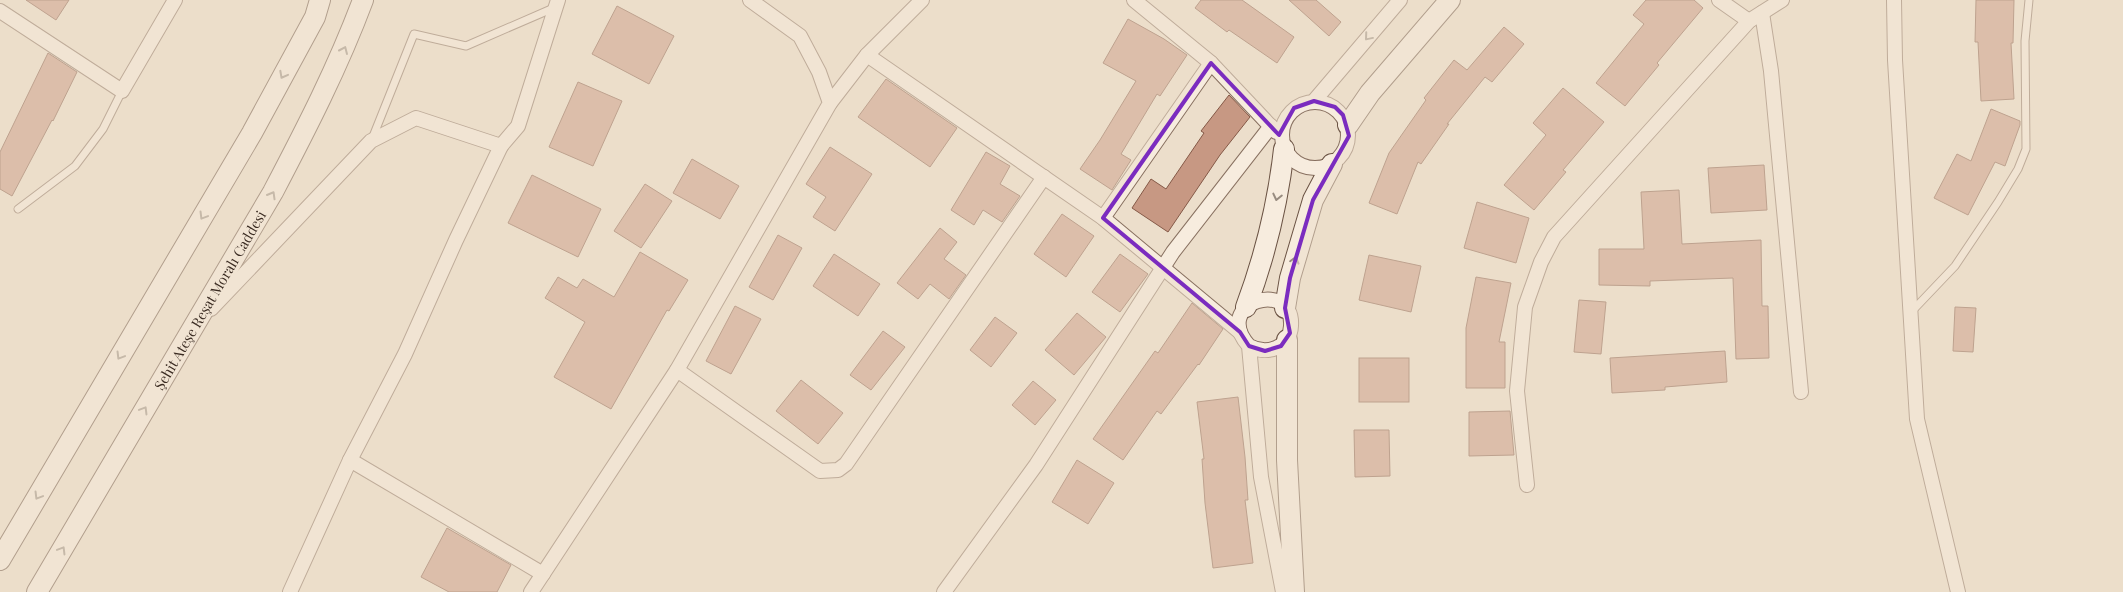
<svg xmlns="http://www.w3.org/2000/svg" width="2123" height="592" viewBox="0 0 2123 592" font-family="'Playfair Display',serif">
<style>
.building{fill:#c79883;stroke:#855947}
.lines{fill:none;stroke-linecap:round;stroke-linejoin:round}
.service-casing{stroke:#887060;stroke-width:9}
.minor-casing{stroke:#887060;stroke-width:16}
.secondary-casing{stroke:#6a5243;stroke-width:22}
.service{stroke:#f7ecde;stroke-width:7}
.minor{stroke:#f7ecde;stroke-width:14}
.secondary{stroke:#f7ecde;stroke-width:20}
.oneway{stroke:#988c80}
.marked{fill:none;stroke:#7b2cbf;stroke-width:4;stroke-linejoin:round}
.labels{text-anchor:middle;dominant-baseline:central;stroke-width:4;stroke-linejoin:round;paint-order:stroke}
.street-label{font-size:14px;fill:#3a2b22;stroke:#f4e9da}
</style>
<rect width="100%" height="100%" fill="#ecdecb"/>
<g class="building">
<polygon points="26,0 69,0 56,20"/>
<polygon points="1201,0 1242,0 1294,37 1277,63 1229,30 1227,32 1195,8"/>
<polygon points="1289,0 1316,0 1341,22 1329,36"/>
<polygon points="1646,0 1694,0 1703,8 1657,63 1659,65 1625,106 1596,83 1644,24 1633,15"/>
<polygon points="1976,0 2014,0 2013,43 2011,43 2014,99 1981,101 1978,42 1975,42"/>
<polygon points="617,6 674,36 649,84 592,54"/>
<polygon points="1128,19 1164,39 1187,55 1160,96 1157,94 1121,154 1131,160 1112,190 1080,169 1100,140 1136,81 1103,63"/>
<polygon points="1504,27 1524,44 1492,82 1485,77 1447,124 1449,124 1421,164 1418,162 1397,214 1369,203 1389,153 1426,100 1424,98 1454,60 1467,70"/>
<polygon points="48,53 77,72 53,121 52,120 12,196 0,189 0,152"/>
<polygon points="886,79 957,128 930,167 858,117"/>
<polygon points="578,82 622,101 593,166 549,147"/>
<polygon points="1563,88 1604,122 1563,170 1566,172 1534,210 1504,185 1546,135 1533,123"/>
<polygon points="1229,95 1250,117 1220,155 1168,232 1132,208 1151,179 1166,189 1204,133 1201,131"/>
<polygon points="1991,109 2020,121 2020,125 2005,166 1995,162 1968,215 1934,198 1957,154 1971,161"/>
<polygon points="830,147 872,174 835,231 813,217 826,197 806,184"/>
<polygon points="986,152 1010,166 1000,184 1020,196 1002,222 983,210 974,225 951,210"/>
<polygon points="692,159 739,186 720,219 673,193"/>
<polygon points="1764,165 1767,210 1711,213 1708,168"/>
<polygon points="532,175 601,209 578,257 508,223"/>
<polygon points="645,184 672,201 641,248 614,231"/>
<polygon points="1679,190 1682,244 1761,240 1762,306 1768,306 1769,358 1736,359 1733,278 1650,281 1650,286 1599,285 1599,249 1644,249 1641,192"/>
<polygon points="1477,202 1529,218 1516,263 1464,248"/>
<polygon points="1062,214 1094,236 1066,277 1034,254"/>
<polygon points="940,228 957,242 944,259 966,275 949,299 930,284 918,299 897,283"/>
<polygon points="778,235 802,248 773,300 749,287"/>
<polygon points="640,252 688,280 669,311 667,310 611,409 554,377 585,322 545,298 558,277 577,288 583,279 614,297"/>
<polygon points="834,254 880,284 858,316 813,286"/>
<polygon points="1120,254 1148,274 1120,312 1092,292"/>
<polygon points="1369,255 1421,266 1411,312 1359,300"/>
<polygon points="1476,277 1511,283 1499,342 1505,342 1505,388 1466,388 1466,328"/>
<polygon points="1579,300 1606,302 1601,354 1574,352"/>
<polygon points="1192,303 1223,329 1199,365 1198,364 1161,414 1157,411 1123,460 1093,439 1155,351 1158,353"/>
<polygon points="735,306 761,319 731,374 706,361"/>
<polygon points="1955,307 1976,308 1973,352 1953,351"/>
<polygon points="1077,313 1106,337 1074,375 1045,350"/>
<polygon points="995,317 1017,333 991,367 970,350"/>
<polygon points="883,331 905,347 871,390 850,375"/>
<polygon points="1725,351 1727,382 1665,387 1665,390 1612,393 1610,358"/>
<rect x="1359" y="358" width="50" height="44"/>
<polygon points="801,380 843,413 818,444 776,411"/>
<polygon points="1033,381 1056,400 1035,425 1012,405"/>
<polygon points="1238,397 1245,457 1248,500 1245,500 1253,563 1213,568 1205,503 1202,459 1204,459 1197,402"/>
<polygon points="1510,411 1514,455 1469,456 1469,412"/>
<polygon points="1354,430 1389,430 1390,476 1355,477"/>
<polygon points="1077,460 1114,483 1088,524 1052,502"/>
<polygon points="447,528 511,565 497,592 449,592 421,577"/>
</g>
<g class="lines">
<defs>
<g id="service">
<polyline points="372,139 414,34 466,46 556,7"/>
<polyline points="18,209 75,166 103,129 122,91"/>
<polyline points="1911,310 1915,308 1955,266 1998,202 2018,169 2026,149 2025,41 2029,0"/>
</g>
<g id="minor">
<polyline points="750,0 800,36 819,72 830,103 677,370 820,471 838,470 846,464 1044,177"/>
<polyline points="1134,0 1211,63 1276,132"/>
<polyline points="1719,0 1749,21"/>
<polyline points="1894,0 1895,60 1917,419 1958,592"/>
<polyline points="0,11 122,91 175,0"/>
<polyline points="1762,13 1771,71 1801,392"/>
<polyline points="867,55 1103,218 1240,332"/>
<polyline points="1314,101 1400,0"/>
<circle cx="1315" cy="135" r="33"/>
<polyline points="830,103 867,55 922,0"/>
<polyline points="1103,218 1211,63"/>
<polyline points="211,309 371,141 416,118 501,146 518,126 558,0"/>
<path d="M1249,346C1266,355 1290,349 1291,326C1294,278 1210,302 1249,346L1261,477L1283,592"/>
<polyline points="350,460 543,574"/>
<polyline points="1527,485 1517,391 1525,307 1541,262 1554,237 1749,21 1782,0"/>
<polyline points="290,592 350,460 405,354 456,240 501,146"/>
<polyline points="531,592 677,370"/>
<polyline points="944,592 1036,465 1173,252 1271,126"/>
</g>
<g id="secondary">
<polyline points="1348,125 1370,93 1450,0"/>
<path d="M1246,307C1265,256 1278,203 1284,149"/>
<polyline points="1285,308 1290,278 1313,200 1332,164"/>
<polyline points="1287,340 1287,460 1294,592"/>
<polyline points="0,560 252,133 315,17 320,0"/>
<path id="s1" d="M37,592L273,192C306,129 338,67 363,0"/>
</g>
</defs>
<use href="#service" class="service-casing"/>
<use href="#minor" class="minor-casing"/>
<use href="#secondary" class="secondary-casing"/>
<use href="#service" class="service"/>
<use href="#minor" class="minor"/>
<use href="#secondary" class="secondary"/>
</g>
<defs><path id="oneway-chevron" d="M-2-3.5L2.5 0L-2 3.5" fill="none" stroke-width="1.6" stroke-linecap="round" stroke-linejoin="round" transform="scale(1.25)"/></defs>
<g class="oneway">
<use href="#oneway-chevron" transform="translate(1368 37) rotate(130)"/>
<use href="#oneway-chevron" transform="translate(344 50) rotate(-66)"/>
<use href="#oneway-chevron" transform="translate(283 75) rotate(118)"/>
<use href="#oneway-chevron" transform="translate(272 195) rotate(-60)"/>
<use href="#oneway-chevron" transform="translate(1277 197) rotate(103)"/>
<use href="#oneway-chevron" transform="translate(203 216) rotate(121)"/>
<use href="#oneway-chevron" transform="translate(1295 260) rotate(-74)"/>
<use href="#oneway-chevron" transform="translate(120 356) rotate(121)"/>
<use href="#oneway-chevron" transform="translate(144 410) rotate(-59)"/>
<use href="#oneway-chevron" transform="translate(38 496) rotate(121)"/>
<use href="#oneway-chevron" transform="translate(62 550) rotate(-59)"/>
</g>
<path d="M0 0H2123V592H0ZM1211,63L1279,135L1294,108L1314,101L1335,107L1343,115L1349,136L1313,200L1290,278L1285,308L1290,333L1281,346L1265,351L1249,346L1240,332L1103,218Z" fill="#ecdecb" fill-opacity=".55" fill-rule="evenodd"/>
<path class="marked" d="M1211,63L1279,135L1294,108L1314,101L1335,107L1343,115L1349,136L1313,200L1290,278L1285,308L1290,333L1281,346L1265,351L1249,346L1240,332L1103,218Z"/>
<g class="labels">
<g class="street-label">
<text stroke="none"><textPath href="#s1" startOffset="339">Şehit Ateşe Reşat Moralı Caddesi</textPath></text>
</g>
</g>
</svg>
